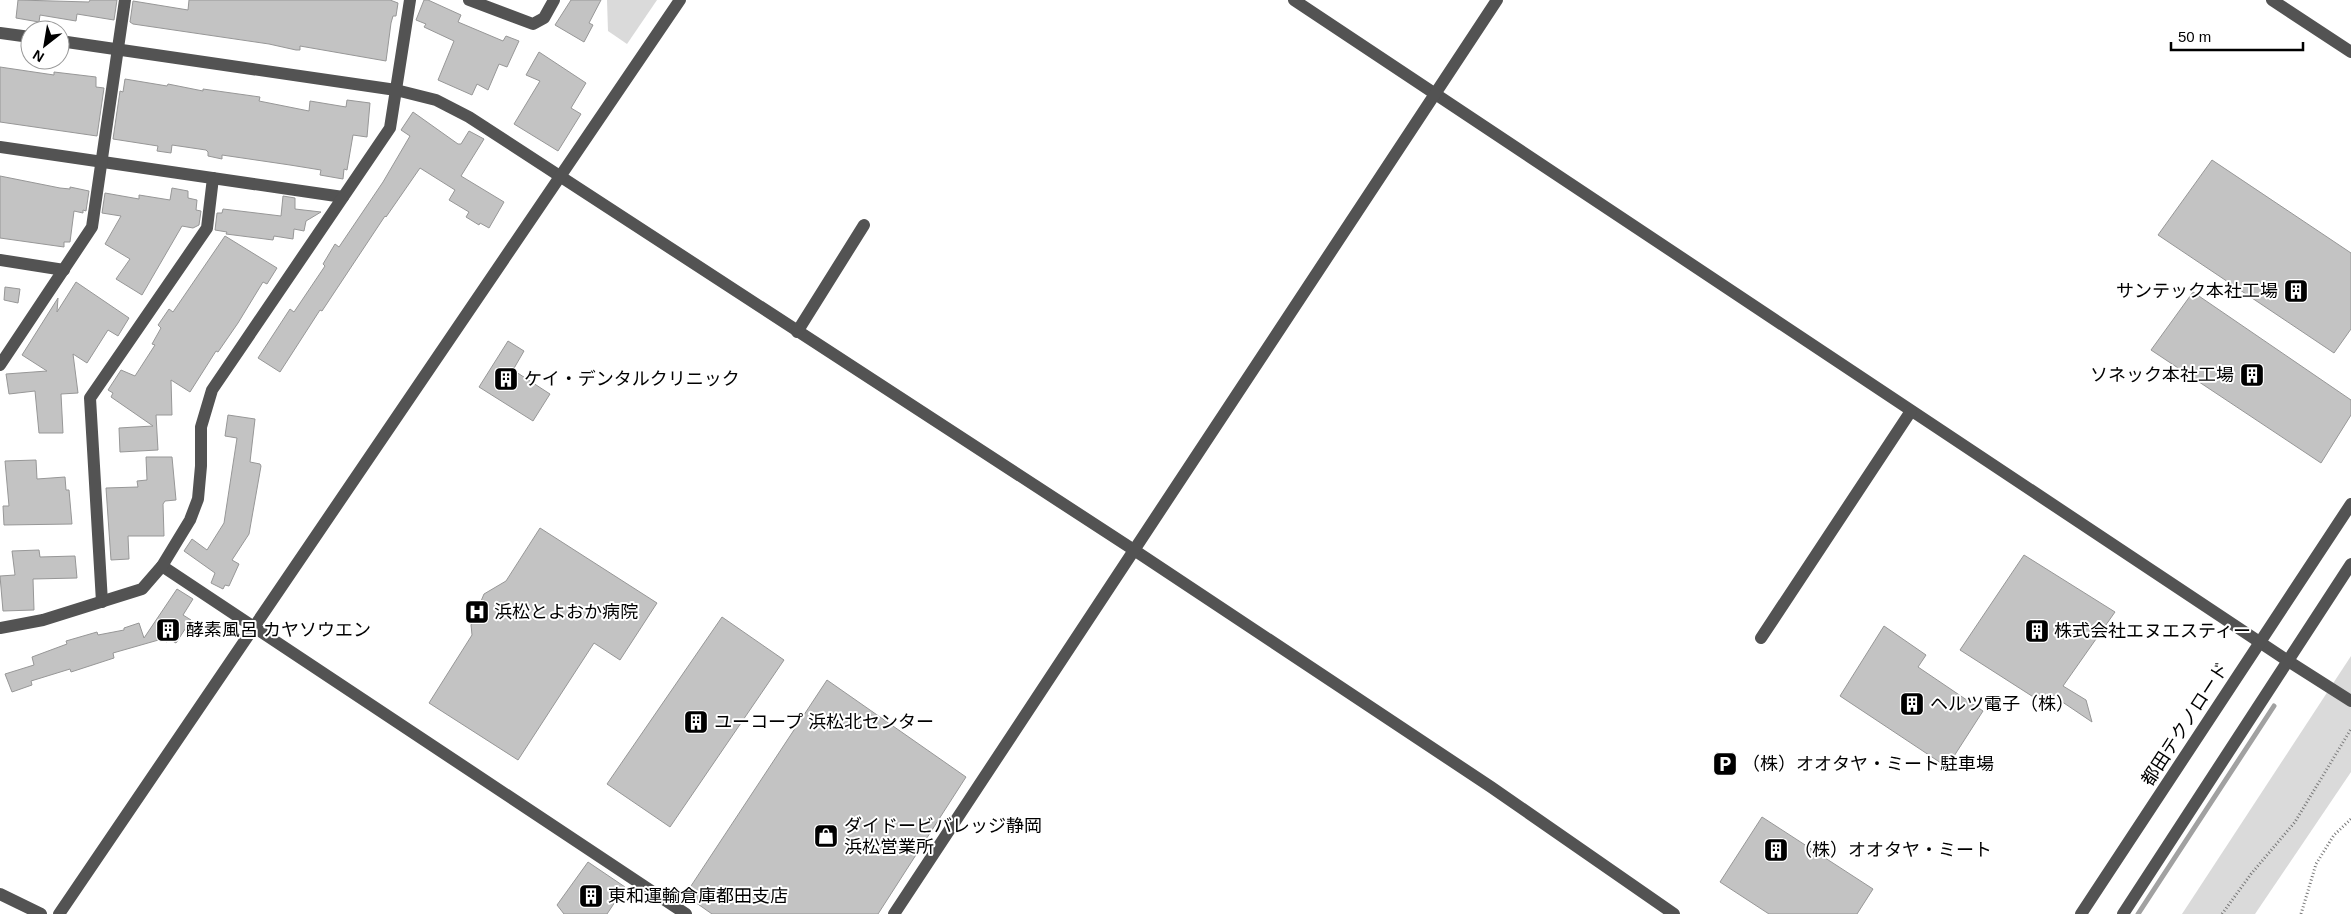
<svg xmlns="http://www.w3.org/2000/svg" width="2351" height="914" viewBox="0 0 2351 914" font-family="Arial,'Noto Sans JP',sans-serif">
<style>
.green{fill:#dadada}
.lines{fill:none;stroke-linecap:round;stroke-linejoin:round}
.stream{stroke:#a1a1a1;stroke-width:5}
.building{fill:#c3c3c3;stroke:#979797}
.path{stroke:#757575;stroke-width:3;stroke-dasharray:1 2.5;stroke-linecap:butt}
.minor{stroke:#535353;stroke-width:12}
.labels{text-anchor:middle;dominant-baseline:central;stroke-width:4;stroke-linejoin:round;paint-order:stroke}
.poi-label{font-size:18px;fill:#000;stroke:#fff;text-anchor:start}
.street-label{font-size:18px;fill:#000;stroke:#fff}
</style>
<rect width="100%" height="100%" fill="#fff"/>
<g class="green">
<polygon points="607,0 657,0 627,44 608,31"/>
<polygon points="2351,656 2351,772 2255,914 2182,914"/>
</g>
<g class="lines">
<polyline class="stream" points="2138,914 2274,706"/>
</g>
<g class="building">
<polygon points="18,0 89,2 90,0 117,0 114,20 77,14 76,21 40,15 39,22 16,18"/>
<polygon points="189,0 390,0 398,3 396,16 393,16 391,23 386,61 300,46 300,50 296,50 269,44 133,24 130,22 133,1 188,10"/>
<polygon points="424,0 428,0 461,15 458,22 503,41 506,36 519,41 507,67 499,64 488,90 477,84 472,95 438,80 454,41 424,27 426,24 416,20"/>
<polygon points="571,0 601,0 589,23 593,25 584,42 555,25"/>
<polygon points="539,52 586,83 571,108 581,114 558,151 514,124 540,81 526,75"/>
<polygon points="0,67 54,75 54,72 96,77 96,87 104,88 97,136 0,122"/>
<polygon points="125,79 167,86 168,84 203,91 203,89 260,97 259,101 309,111 310,101 346,107 347,100 370,103 367,137 353,135 347,170 344,169 343,179 320,175 321,170 290,165 222,155 222,159 208,156 208,152 206,150 172,145 171,153 157,151 158,146 113,139 120,91 123,92"/>
<polygon points="413,112 458,144 461,144 469,131 484,139 461,176 504,202 489,228 480,223 479,225 466,217 469,212 449,200 455,190 420,168 386,217 385,216 322,311 320,310 280,372 258,358 290,309 294,312 325,266 323,264 335,244 339,247 383,182 410,136 401,130"/>
<polygon points="2212,160 2351,253 2351,329 2334,353 2158,235"/>
<polygon points="0,176 60,188 70,189 70,187 89,191 86,211 83,210 83,213 74,211 70,242 64,242 64,247 0,238"/>
<polygon points="172,188 188,191 188,198 197,200 196,210 201,211 199,225 193,228 182,226 142,295 116,279 130,259 105,244 121,216 102,213 105,193 139,199 139,195 170,200"/>
<polygon points="283,196 295,198 295,209 321,212 306,221 304,231 294,229 293,239 274,236 273,240 226,234 227,232 215,230 217,213 222,213 223,209 281,216"/>
<polygon points="225,236 277,268 267,284 263,282 238,323 218,352 216,351 190,392 171,380 172,415 156,415 158,450 120,452 119,428 153,426 111,397 113,393 108,390 121,370 135,376 155,345 152,344 161,328 158,325 169,309 173,312"/>
<polygon points="76,282 129,318 118,336 108,330 87,363 73,354 78,393 61,394 63,433 39,433 35,391 9,394 6,374 47,371 22,355 58,298 57,312"/>
<polygon points="5,287 20,289 18,303 4,300"/>
<polygon points="2193,292 2351,400 2351,415 2321,463 2151,350"/>
<polygon points="508,341 524,351 513,370 550,394 533,421 479,387"/>
<polygon points="228,415 255,419 250,462 260,464 261,466 249,534 232,560 239,564 229,586 225,585 223,589 211,583 215,573 184,551 192,539 207,550 224,523 237,438 225,436"/>
<polygon points="146,457 172,457 176,500 165,501 163,504 164,536 128,536 129,559 111,560 106,488 138,487 137,481 147,480"/>
<polygon points="36,460 37,479 65,477 66,490 69,490 72,524 4,525 3,506 9,506 5,461"/>
<polygon points="540,528 657,603 620,660 594,643 518,760 429,703 472,635 471,625 484,594 506,581"/>
<polygon points="39,550 40,557 75,556 77,578 33,579 34,610 3,611 0,576 15,575 12,551"/>
<polygon points="2024,555 2115,612 2063,686 2086,700 2092,722 2055,697 2049,707 1960,650"/>
<polygon points="177,589 193,599 183,615 191,620 176,643 169,639 167,642 162,639 113,653 114,658 71,672 70,669 31,681 32,685 12,692 5,674 34,665 32,657 67,644 66,641 97,632 98,635 124,630 124,628 139,623 144,638"/>
<polygon points="722,617 784,660 670,827 607,784"/>
<polygon points="1884,626 1926,655 1918,667 1983,711 1947,767 1840,696"/>
<polygon points="827,680 966,777 878,914 712,914 685,895"/>
<polygon points="1762,817 1873,889 1857,914 1769,914 1720,882"/>
<polygon points="588,862 625,887 607,914 564,914 557,905"/>
</g>
<g class="lines">
<g class="path">
<polyline points="2222,914 2251,874 2295,822 2351,729"/>
<polyline points="2301,914 2316,864 2334,835 2351,819"/>
</g>
<g class="minor">
<polyline points="469,0 533,24 544,18 554,0"/>
<polyline points="1294,0 2288,661 2351,701"/>
<polyline points="2272,0 2351,52"/>
<polyline points="0,33 30,37"/>
<polyline points="60,41 396,90 436,100 469,117 1134,550 1491,787 1674,914"/>
<polyline points="0,147 343,197"/>
<polyline points="0,260 64,270"/>
<polyline points="797,332 864,225"/>
<polyline points="0,365 92,227 125,0"/>
<polyline points="162,566 686,914"/>
<polyline points="102,602 90,398 207,228 213,178"/>
<polyline points="0,628 43,620 142,589 162,566 190,520 198,499 201,466 201,427 212,390 390,128 410,0"/>
<polyline points="1761,638 1911,411"/>
<polyline points="0,894 41,914"/>
<polyline points="59,914 680,0"/>
<polyline points="894,914 1497,0"/>
<polyline points="2081,914 2351,504"/>
<polyline points="2123,914 2351,564"/>
</g>
</g>
<defs>
<symbol id="building-square" viewBox="-11 -11 22 22"><rect x="-9" y="-9" width="18" height="18" rx="4" fill="#000" stroke="#fff"/><path d="M-4-6H4V6H1V3H-1V6H-4ZM-2.5-4.3h1.7v1.8h-1.7ZM.8-4.3h1.7v1.8H.8ZM-2.5-1h1.7V.8h-1.7ZM.8-1h1.7V.8H.8Z" fill="#fff"/></symbol>
<symbol id="hospital-square" viewBox="-11 -11 22 22"><rect x="-9" y="-9" width="18" height="18" rx="4" fill="#000" stroke="#fff"/><path d="M-5-5h3v3.5h4V-5h3V5h-3V1.5h-4V5h-3Z" fill="#fff"/></symbol>
<symbol id="parking-square" viewBox="-11 -11 22 22"><rect x="-9" y="-9" width="18" height="18" rx="4" fill="#000" stroke="#fff"/><path d="M-3.5-5.5H1a3.5 3.5 0 0 1 0 7H-1V5.5H-3.5ZM-1-3.4V-.6H.8a1.4 1.4 0 0 0 0-2.8Z" fill="#fff"/></symbol>
<symbol id="shop-square" viewBox="-11 -11 22 22"><rect x="-9" y="-9" width="18" height="18" rx="4" fill="#000" stroke="#fff"/><path d="M-5-2.5h2.3a2.7 3.5 0 0 1 5.4 0H5L5.5 6h-11ZM-1.5-2.5h3a1.5 2.3 0 0 0-3 0Z" fill="#fff"/></symbol>
</defs>
<g fill-rule="evenodd">
<use href="#building-square" x="2282" y="277" width="28" height="28"/>
<use href="#building-square" x="2238" y="361" width="28" height="28"/>
<use href="#building-square" x="492" y="365" width="28" height="28"/>
<use href="#hospital-square" x="463" y="598" width="28" height="28"/>
<use href="#building-square" x="154" y="616" width="28" height="28"/>
<use href="#building-square" x="2023" y="617" width="28" height="28"/>
<use href="#building-square" x="1898" y="690" width="28" height="28"/>
<use href="#building-square" x="682" y="708" width="28" height="28"/>
<use href="#parking-square" x="1711" y="750" width="28" height="28"/>
<use href="#shop-square" x="812" y="822" width="28" height="28"/>
<use href="#building-square" x="1762" y="836" width="28" height="28"/>
<use href="#building-square" x="577" y="882" width="28" height="28"/>
</g>
<g class="labels">
<g class="poi-label">
<text x="2278" y="291" text-anchor="end">サンテック本社工場</text>
<text x="2234" y="375" text-anchor="end">ソネック本社工場</text>
<text x="524" y="379">ケイ・デンタルクリニック</text>
<text x="494" y="612">浜松とよおか病院</text>
<text x="186" y="630">酵素風呂 カヤソウエン</text>
<text x="2054" y="631">株式会社エヌエスティー</text>
<text x="1930" y="704">ヘルツ電子（株）</text>
<text x="714" y="722">ユーコープ 浜松北センター</text>
<text x="1742" y="764">（株）オオタヤ・ミート駐車場</text>
<text x="844" y="826">ダイドービバレッジ静岡<tspan x="844" dy="21">浜松営業所</tspan></text>
<text x="1794" y="850">（株）オオタヤ・ミート</text>
<text x="608" y="896">東和運輸倉庫都田支店</text>
</g>
<g class="street-label">
<text transform="translate(2185 724) rotate(-57)">都田テクノロード</text>
</g>
</g>
<g transform="translate(45 45) rotate(211)"><circle r="24" fill="#ffffff" stroke="#999999"/>
<path d="M0-4L9 19L0 12L-9 19Z" fill="#000000"/>
<text y="-8" font-size="14" font-weight="bold" text-anchor="middle" fill="#000000">N</text>
</g>
<path d="M2171 42v8h132v-8" fill="none" stroke="#000000" stroke-width="2.5"/>
<text x="2178" y="42" font-size="15" fill="#000000" stroke="#ffffff" stroke-width="4" paint-order="stroke">50 m</text>
</svg>
